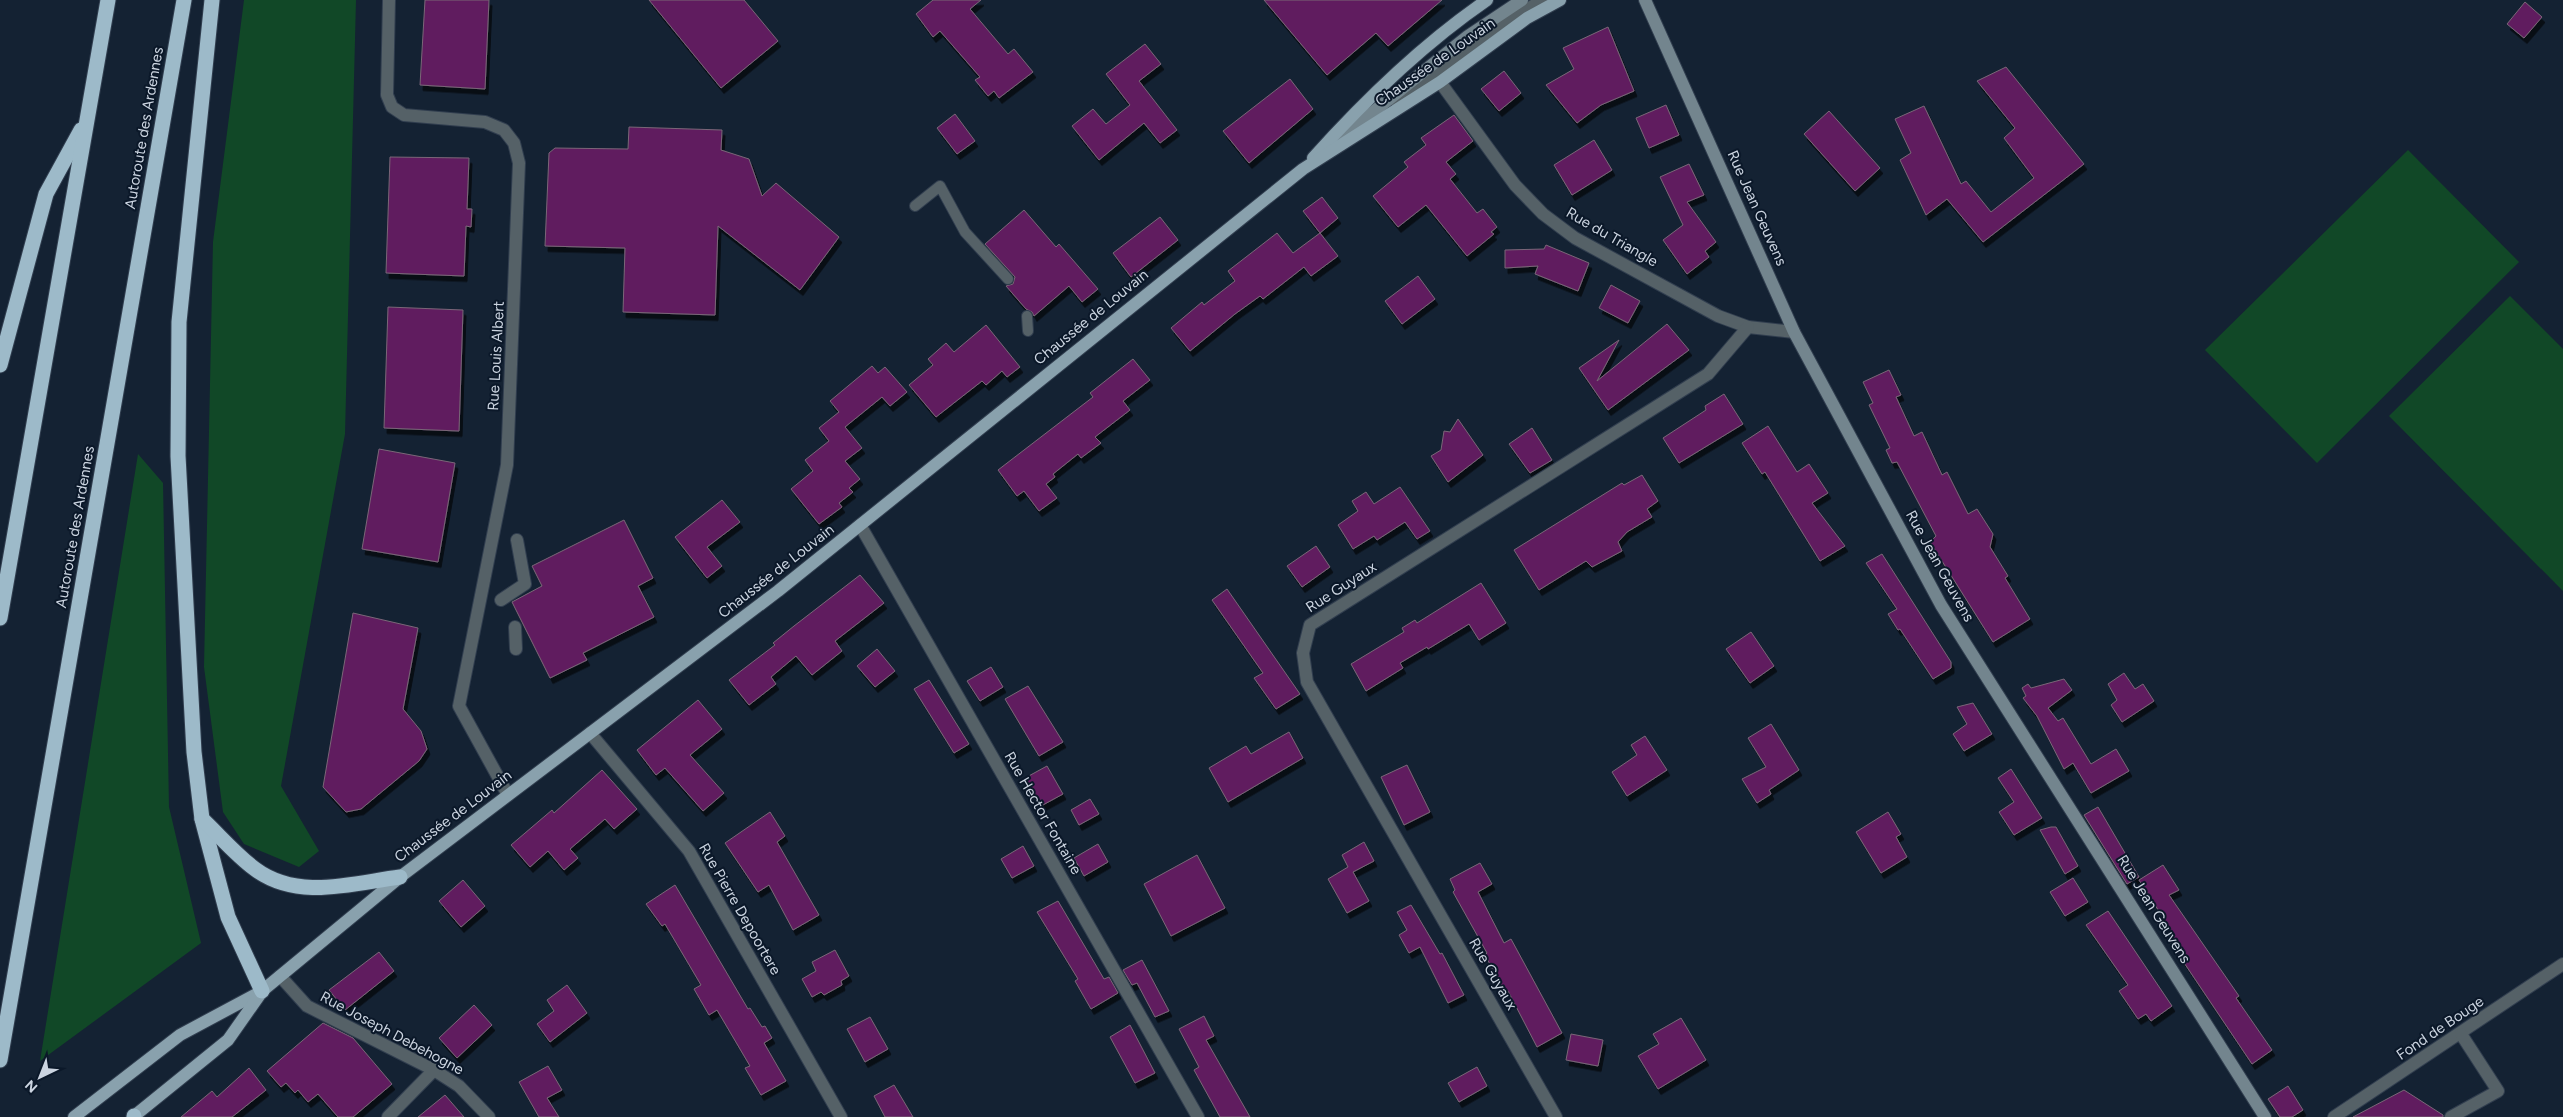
<svg xmlns="http://www.w3.org/2000/svg" width="2563" height="1117" viewBox="0 0 2563 1117" font-family="Figtree,sans-serif">
<style>
.green{fill:#114827}
.building{fill:#601e5e;stroke:#7a6678;filter:url(#shadow)}
.lines{fill:none;stroke-linecap:round;stroke-linejoin:round}
.lane-casing{stroke:#313e4f;stroke-width:12}
.street-casing{stroke:#313e4f;stroke-width:14}
.secondary-casing{stroke:#313e4f;stroke-width:14}
.primary-casing{stroke:#313e4f;stroke-width:14}
.highway-casing{stroke:#313e4f;stroke-width:17}
.lane{stroke:#556167;stroke-width:10}
.street{stroke:#556167;stroke-width:12}
.secondary{stroke:#73858e;stroke-width:12}
.primary{stroke:#89a1ad;stroke-width:12}
.highway{stroke:#9dbac9;stroke-width:15}
.labels{text-anchor:middle;dominant-baseline:central;stroke-width:4;stroke-linejoin:round;paint-order:stroke}
.street-label{font-size:15px;fill:#cbd4e0;stroke:#0b1829}
</style>
<defs>
<filter id="shadow"><feDropShadow dx="3" dy="5.5" stdDeviation="0" flood-color="#0009"/></filter>
</defs>
<rect width="100%" height="100%" fill="#142233"/>
<g class="green">
<polygon points="244,0 356,0 345,434 281,786 319,851 299,867 244,844 223,812 204,667 213,242"/>
<polygon points="2408,150 2519,262 2317,463 2205,350"/>
<polygon points="2510,296 2563,349 2563,591 2389,416"/>
<polygon points="138,454 163,483 169,807 201,943 40,1061"/>
</g>
<g class="building">
<polygon points="425,0 489,0 485,89 420,85"/>
<polygon points="649,0 744,0 778,41 721,88"/>
<polygon points="933,0 981,0 970,9 1008,54 1014,49 1033,72 999,98 994,91 988,96 975,80 980,77 940,31 933,37 916,14"/>
<polygon points="1264,0 1442,0 1388,46 1376,33 1327,75"/>
<polygon points="2525,2 2542,17 2524,38 2507,24"/>
<polygon points="1608,27 1634,91 1601,105 1577,123 1546,85 1574,69 1563,48"/>
<polygon points="1145,44 1161,64 1139,81 1177,130 1160,143 1144,123 1099,160 1072,126 1093,109 1106,124 1130,105 1106,74"/>
<polygon points="2006,67 2084,164 1983,242 1947,199 1926,215 1900,160 1911,153 1895,119 1924,106 1961,184 1966,181 1991,212 2034,178 2004,138 2015,128 1977,81"/>
<polygon points="1504,71 1521,93 1499,111 1481,89"/>
<polygon points="1290,79 1313,109 1249,163 1223,131"/>
<polygon points="1666,105 1679,135 1649,148 1636,118"/>
<polygon points="1829,111 1880,168 1855,191 1804,134"/>
<polygon points="955,114 975,141 957,154 937,128"/>
<polygon points="1454,115 1473,141 1446,162 1456,174 1450,179 1477,213 1483,209 1497,227 1491,232 1494,234 1467,256 1426,205 1398,227 1373,196 1408,167 1404,162 1426,145 1421,138"/>
<polygon points="629,127 722,130 721,150 749,159 762,196 776,183 839,237 800,290 718,226 715,315 623,312 625,248 545,246 549,153 555,148 628,149"/>
<polygon points="1594,140 1612,170 1572,195 1554,165"/>
<polygon points="390,157 469,158 467,209 472,209 471,227 466,226 464,276 386,273"/>
<polygon points="1689,164 1704,195 1687,202 1716,242 1705,251 1709,257 1687,274 1663,240 1683,225 1660,177"/>
<polygon points="1322,197 1338,218 1320,233 1303,211"/>
<polygon points="1024,210 1056,247 1059,244 1098,289 1082,302 1069,286 1034,316 1032,312 1026,309 1006,286 1013,284 1015,277 985,244"/>
<polygon points="1160,217 1178,240 1131,277 1113,253"/>
<polygon points="1277,233 1293,253 1320,233 1338,256 1311,276 1304,267 1263,299 1260,296 1235,314 1190,351 1171,328 1202,302 1204,305 1235,281 1228,271"/>
<polygon points="1546,245 1589,263 1578,291 1535,274 1538,266 1505,268 1505,250 1544,249"/>
<polygon points="1418,276 1435,299 1402,324 1385,301"/>
<polygon points="1611,285 1640,301 1628,323 1599,308"/>
<polygon points="388,307 463,310 459,431 384,428"/>
<polygon points="1667,324 1689,350 1608,410 1579,368 1619,340 1597,381"/>
<polygon points="986,325 1020,367 1007,377 1002,371 986,385 982,381 936,417 909,385 933,365 928,359 946,343 954,352"/>
<polygon points="1133,359 1150,380 1123,401 1130,410 1095,437 1101,443 1081,458 1078,454 1053,474 1055,477 1046,484 1057,498 1039,511 1024,491 1017,496 998,470 1093,397 1090,393"/>
<polygon points="872,366 878,373 885,367 907,392 890,406 882,397 845,427 862,448 845,461 860,479 849,488 853,492 839,503 842,507 819,524 791,489 813,471 805,460 829,441 819,428 839,412 830,401"/>
<polygon points="1889,370 1901,395 1896,397 1914,436 1922,432 1942,475 1947,472 1968,514 1977,509 1993,534 1990,547 2008,576 2005,578 2030,619 1993,642 1930,542 1936,536 1897,462 1892,463 1886,450 1890,448 1869,405 1873,403 1863,382"/>
<polygon points="1724,394 1743,424 1679,463 1663,438 1706,410 1705,406"/>
<polygon points="1458,419 1483,455 1448,482 1431,456 1441,450 1444,431 1450,432"/>
<polygon points="1768,426 1797,472 1809,464 1828,493 1812,503 1845,546 1820,561 1765,472 1762,474 1742,443"/>
<polygon points="1532,428 1552,460 1530,473 1509,444"/>
<polygon points="379,449 455,463 438,562 362,549"/>
<polygon points="1642,475 1658,501 1647,509 1652,517 1627,532 1618,542 1622,551 1592,567 1586,561 1539,590 1514,550 1622,483 1624,485"/>
<polygon points="1400,487 1430,531 1417,539 1405,522 1377,540 1374,536 1353,549 1338,525 1358,511 1352,501 1366,492 1374,504"/>
<polygon points="722,500 740,522 707,547 722,566 707,578 675,537"/>
<polygon points="624,520 653,578 638,586 654,617 583,653 587,660 550,678 512,602 542,586 532,566"/>
<polygon points="1316,546 1330,567 1302,587 1287,566"/>
<polygon points="1882,554 1951,662 1951,668 1933,679 1900,629 1898,630 1888,614 1897,609 1866,563"/>
<polygon points="860,575 884,603 835,641 842,651 812,675 796,656 771,677 776,684 749,705 729,680 775,645 773,643 794,626"/>
<polygon points="1481,583 1506,623 1479,640 1469,624 1428,649 1427,647 1400,663 1403,668 1366,691 1351,664 1404,632 1402,628 1415,620 1417,623"/>
<polygon points="1227,589 1300,694 1276,709 1254,678 1263,673 1212,600"/>
<polygon points="353,613 418,628 403,709 421,731 427,749 419,761 361,809 346,812 323,787"/>
<polygon points="1751,632 1774,666 1750,683 1726,649"/>
<polygon points="877,649 895,671 875,687 857,666"/>
<polygon points="991,667 1003,687 980,701 967,681"/>
<polygon points="2124,673 2135,689 2143,684 2154,701 2122,722 2111,705 2117,700 2108,684"/>
<polygon points="2064,679 2072,690 2048,708 2058,721 2063,718 2091,764 2116,749 2129,771 2091,793 2073,763 2064,769 2037,716 2023,698 2026,696 2022,688 2028,684 2031,688"/>
<polygon points="929,680 969,744 954,753 914,689"/>
<polygon points="1028,686 1063,742 1039,756 1005,699"/>
<polygon points="698,700 722,729 690,755 724,793 703,811 665,768 656,775 637,750"/>
<polygon points="1973,703 1992,734 1964,751 1953,734 1967,724 1957,707"/>
<polygon points="1771,724 1799,770 1769,790 1771,794 1757,803 1742,779 1766,767 1748,738"/>
<polygon points="1289,732 1303,758 1228,802 1209,768 1246,746 1251,754"/>
<polygon points="1645,736 1667,770 1627,796 1612,772 1637,755 1631,745"/>
<polygon points="1407,765 1430,812 1404,825 1381,777"/>
<polygon points="1047,766 1063,794 1041,806 1025,778"/>
<polygon points="2011,769 2042,818 2014,835 1999,812 2014,802 1998,778"/>
<polygon points="602,770 637,809 614,829 605,819 570,849 578,858 564,870 548,851 530,867 511,845 552,810 554,813"/>
<polygon points="1090,799 1099,814 1079,825 1071,810"/>
<polygon points="2098,807 2139,877 2127,884 2084,815"/>
<polygon points="770,812 785,836 777,842 819,915 793,930 769,885 758,892 725,843"/>
<polygon points="1888,812 1901,834 1896,837 1907,857 1881,873 1856,832"/>
<polygon points="2051,827 2056,827 2078,866 2065,874 2040,830"/>
<polygon points="1364,842 1374,861 1353,872 1369,901 1347,913 1328,879 1348,867 1342,855"/>
<polygon points="1098,844 1108,862 1084,876 1074,858"/>
<polygon points="1023,846 1034,866 1012,878 1001,859"/>
<polygon points="1197,855 1225,908 1171,936 1144,884"/>
<polygon points="1480,863 1492,884 1478,892 1504,943 1511,939 1562,1033 1537,1047 1508,991 1505,992 1485,955 1487,953 1453,892 1455,890 1450,879"/>
<polygon points="2163,865 2179,890 2169,895 2239,996 2236,998 2272,1050 2252,1064 2156,921 2162,916 2139,880"/>
<polygon points="2073,878 2088,902 2065,916 2050,892"/>
<polygon points="463,880 485,906 461,927 439,901"/>
<polygon points="675,885 748,1009 750,1008 762,1027 765,1026 772,1038 764,1043 786,1081 761,1095 745,1068 750,1066 717,1010 709,1015 694,989 701,985 665,924 662,926 646,904"/>
<polygon points="1058,901 1104,979 1109,977 1118,993 1091,1009 1075,981 1078,979 1037,912"/>
<polygon points="1411,905 1440,954 1442,953 1464,995 1448,1003 1420,947 1409,953 1399,935 1407,930 1397,912"/>
<polygon points="2108,911 2172,1006 2151,1021 2146,1014 2138,1019 2119,991 2128,985 2086,925"/>
<polygon points="835,950 849,976 841,981 842,985 824,995 821,992 812,997 802,979 816,971 812,962"/>
<polygon points="379,952 394,971 345,1010 329,990"/>
<polygon points="1142,960 1169,1011 1155,1017 1137,983 1132,985 1123,970"/>
<polygon points="567,985 587,1013 550,1042 537,1024 554,1011 547,1000"/>
<polygon points="474,1005 492,1025 457,1058 439,1038"/>
<polygon points="1204,1016 1214,1036 1206,1040 1250,1117 1220,1117 1194,1070 1199,1067 1179,1029"/>
<polygon points="870,1017 888,1049 865,1062 847,1029"/>
<polygon points="1681,1018 1706,1060 1658,1089 1638,1056 1659,1044 1653,1034"/>
<polygon points="323,1023 353,1038 392,1084 353,1117 338,1117 318,1094 308,1102 298,1090 295,1093 286,1083 281,1087 267,1071"/>
<polygon points="1130,1025 1155,1073 1135,1083 1110,1037"/>
<polygon points="1571,1034 1603,1040 1598,1066 1566,1060"/>
<polygon points="548,1066 562,1090 547,1098 559,1117 539,1117 519,1082"/>
<polygon points="1477,1067 1487,1086 1459,1102 1448,1083"/>
<polygon points="249,1068 266,1090 232,1117 181,1117 212,1091 217,1097"/>
<polygon points="894,1085 913,1117 885,1117 874,1096"/>
<polygon points="2288,1086 2303,1110 2292,1117 2280,1117 2268,1099"/>
<polygon points="2404,1090 2443,1115 2443,1117 2353,1117"/>
<polygon points="445,1095 464,1117 418,1117"/>
</g>
<g class="lines">
<defs>
<g id="lane">
<path d="M1396,103C1445,69 1488,27 1542,0"/>
<polyline points="915,206 940,186 965,232 1008,279"/>
<polyline points="1027,316 1028,331"/>
</g>
<g id="street">
<polyline points="389,0 387,95 392,107 404,115 485,122 504,130 514,143 519,163 507,465 459,706 508,795"/>
<polyline points="1440,82 1515,185 1543,214 1575,238 1718,316 1748,327 1794,332"/>
<polyline points="860,525 1198,1117"/>
<polyline points="501,600 525,584 517,540"/>
<polyline points="515,627 516,649"/>
<polyline points="590,733 689,851 841,1117"/>
<polyline points="280,976 307,1006 434,1070 459,1086 489,1117"/>
<polyline points="388,1117 434,1070"/>
<polyline points="1556,1117 1307,682 1303,653 1310,625 1708,374 1748,327"/>
<polyline points="2334,1117 2563,964"/>
<polyline points="2451,1117 2498,1091 2461,1034"/>
</g>
<g id="secondary">
<polyline points="1645,0 1794,332 1941,605 2265,1117"/>
<polyline points="1328,148 1468,36 1522,0"/>
</g>
<g id="primary">
<path d="M1313,158C1365,100 1423,44 1487,0"/>
<polyline points="74,1117 180,1035 262,991 400,877 778,591 1303,169 1440,82 1527,18 1560,0"/>
<polyline points="133,1117 228,1040 261,993"/>
</g>
<g id="highway">
<polyline points="212,0 179,322 178,456 194,752 202,819 228,917 262,991"/>
<polyline points="0,365 46,194 81,130"/>
<polyline points="0,618 108,0"/>
<path d="M202,819C220,836 236,855 255,869C298,901 353,883 400,877"/>
<polyline points="0,1060 184,0"/>
<polyline points="134,1117 134,1116"/>
</g>
</defs>
<use href="#lane" class="lane-casing"/>
<use href="#street" class="street-casing"/>
<use href="#secondary" class="secondary-casing"/>
<use href="#primary" class="primary-casing"/>
<use href="#highway" class="highway-casing"/>
<use href="#lane" class="lane"/>
<use href="#street" class="street"/>
<use href="#secondary" class="secondary"/>
<use href="#primary" class="primary"/>
<use href="#highway" class="highway"/>
</g>
<g class="labels">
<g class="street-label">
<text transform="translate(1435 62) rotate(-35)">Chaussée de Louvain</text>
<text transform="translate(144 128) rotate(-80)">Autoroute des Ardennes</text>
<text transform="translate(1757 208) rotate(66)">Rue Jean Geuvens</text>
<text transform="translate(1612 237) rotate(30)">Rue du Triangle</text>
<text transform="translate(1091 317) rotate(-39)">Chaussée de Louvain</text>
<text transform="translate(496 356) rotate(-87)">Rue Louis Albert</text>
<text transform="translate(75 527) rotate(-80)">Autoroute des Ardennes</text>
<text transform="translate(1940 566) rotate(61)">Rue Jean Geuvens</text>
<text transform="translate(776 571) rotate(-38)">Chaussée de Louvain</text>
<text transform="translate(1341 587) rotate(-33)">Rue Guyaux</text>
<text transform="translate(1043 813) rotate(60)">Rue Hector Fontaine</text>
<text transform="translate(453 816) rotate(-37)">Chaussée de Louvain</text>
<text transform="translate(740 909) rotate(60)">Rue Pierre Depoortere</text>
<text transform="translate(2154 909) rotate(58)">Rue Jean Geuvens</text>
<text transform="translate(1493 974) rotate(60)">Rue Guyaux</text>
<text transform="translate(2440 1028) rotate(-34)">Fond de Bouge</text>
<text transform="translate(392 1033) rotate(28)">Rue Joseph Debehogne</text>
</g>
</g>
<g transform="translate(40 1077) rotate(223)" stroke="#0b1829" stroke-width="4" paint-order="stroke">
<path d="M0-4L9 19L0 12L-9 19Z" fill="#cbd4e0"/>
<text y="-8" font-size="14" font-weight="bold" text-anchor="middle" fill="#cbd4e0">N</text>
</g>
</svg>
